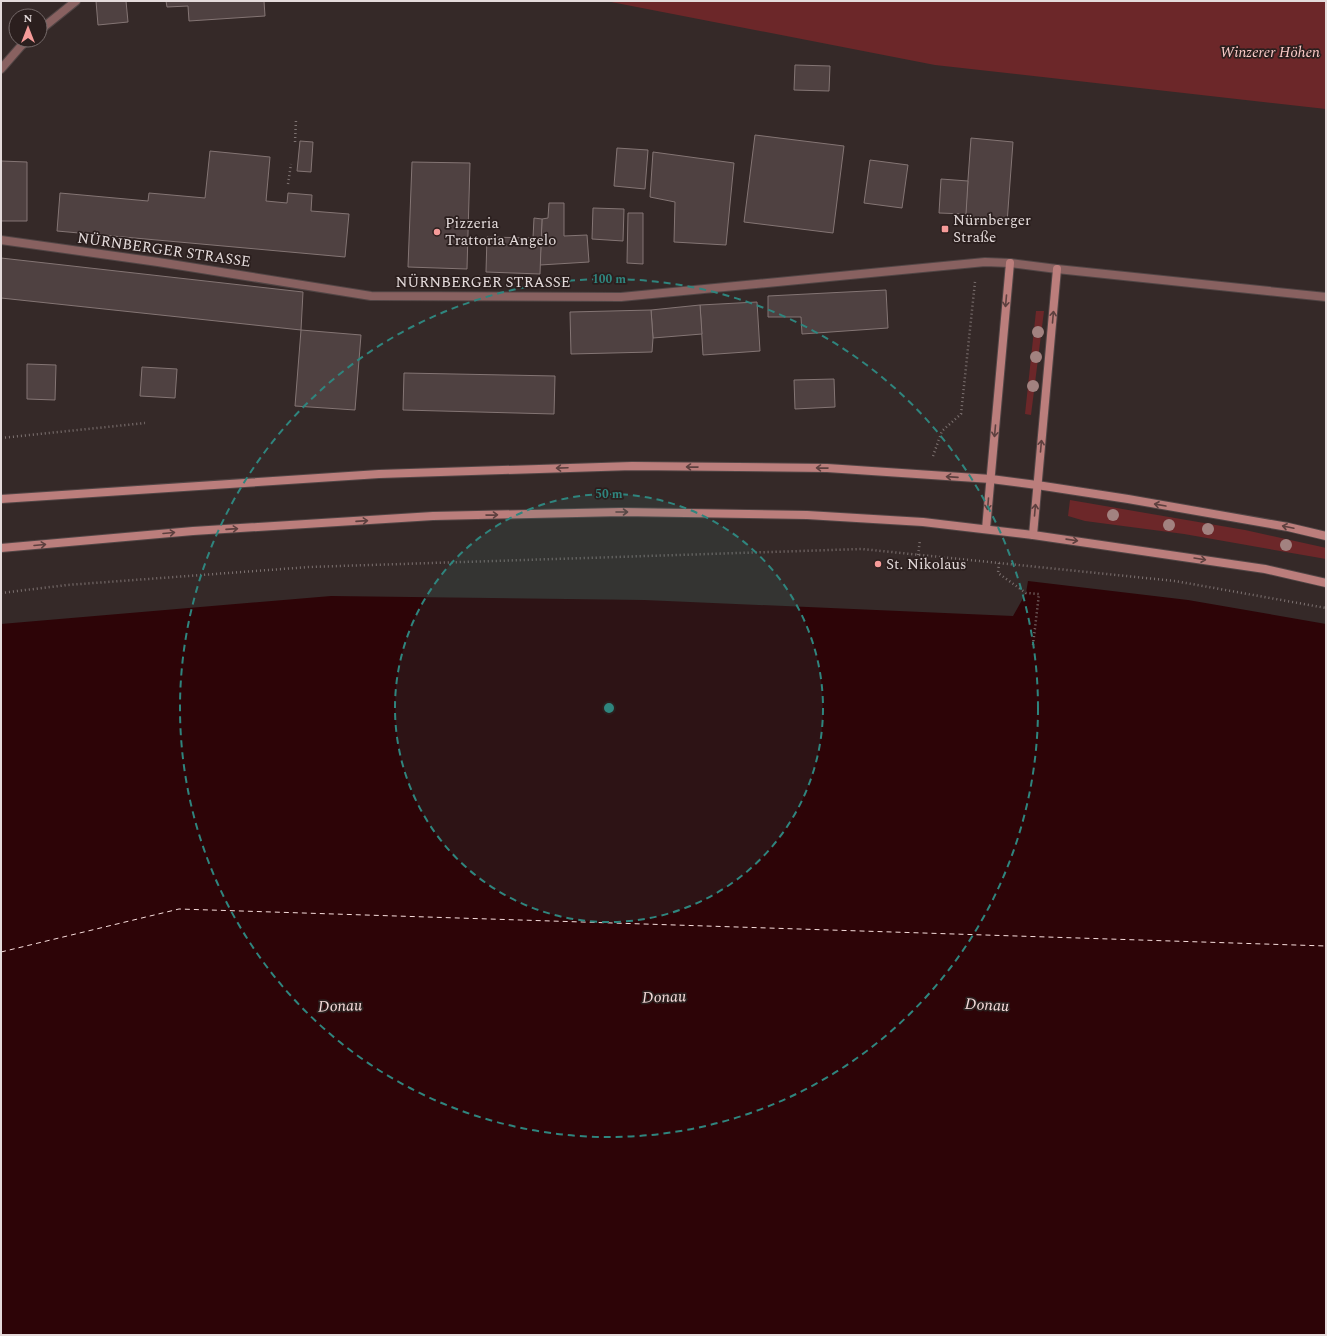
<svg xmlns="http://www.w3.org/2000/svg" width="1327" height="1336" viewBox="0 0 1327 1336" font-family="Spectral,serif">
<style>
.green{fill:#6c2729}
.water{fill:#2d0407}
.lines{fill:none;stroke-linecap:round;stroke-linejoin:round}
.ferry{stroke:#f7dddc;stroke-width:1;stroke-dasharray:5 4;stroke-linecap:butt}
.building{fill:#4f4141;stroke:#847574}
.minor-casing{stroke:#514545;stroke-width:10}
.secondary-casing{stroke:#514545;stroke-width:10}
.path{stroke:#7e7372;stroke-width:2.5;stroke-dasharray:1 3;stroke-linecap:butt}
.minor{stroke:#886160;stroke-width:8}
.secondary{stroke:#bb7e7c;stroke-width:8}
.tree{fill:#a28280}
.oneway{stroke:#5d403f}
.ring{fill:none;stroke:#2f857e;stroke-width:2;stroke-dasharray:7 5}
.poi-dot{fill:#f59b99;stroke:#2b1f1e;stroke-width:1.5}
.labels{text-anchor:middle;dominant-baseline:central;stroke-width:3.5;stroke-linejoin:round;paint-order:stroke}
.park-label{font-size:15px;font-style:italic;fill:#fccbc8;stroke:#2b1f1e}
.poi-label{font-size:15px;fill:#e4dbdb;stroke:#2b1f1e;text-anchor:start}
.street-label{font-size:15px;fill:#e4dbdb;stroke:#2b1f1e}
.water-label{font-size:16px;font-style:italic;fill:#f7dddc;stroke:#2b1f1e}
.centre{fill:#2f857e;stroke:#2b1f1e;stroke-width:2}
.ring-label{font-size:12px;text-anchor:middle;font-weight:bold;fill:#2f857e;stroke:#2b1f1e;stroke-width:3.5;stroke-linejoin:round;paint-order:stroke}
</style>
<rect width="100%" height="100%" fill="#352928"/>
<g class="green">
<polygon points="606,1 1326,1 1326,109 935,65"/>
<polygon points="1036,311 1044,311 1031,415 1025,414"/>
<polygon points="1070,500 1245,530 1322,547 1326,548 1326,559 1184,534 1085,521 1068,516"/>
</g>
<polygon class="water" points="1028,581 1188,600 1326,624 1326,1335 1,1335 1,624 331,596 644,600 1013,616 1026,593"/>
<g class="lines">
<polyline class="ferry" points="1,952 179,909 1326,946"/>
</g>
<g class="building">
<polygon points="96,1 126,1 128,22 98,25"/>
<polygon points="166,1 264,1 265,16 189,21 188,6 167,7"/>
<polygon points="795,65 830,66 829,91 794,90"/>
<polygon points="755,135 844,146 833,233 744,222"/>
<polygon points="971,138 1013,142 1007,223 965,221"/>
<polygon points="300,141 313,142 311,172 297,171"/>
<polygon points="617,148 648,150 645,189 614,186"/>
<polygon points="210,151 270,157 266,201 287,203 288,193 312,195 311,211 349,214 345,257 57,231 60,193 148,201 149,193 205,198"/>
<polygon points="653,152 734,163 726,245 674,242 675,202 650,197"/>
<polygon points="870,160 908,165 902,208 864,203"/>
<polygon points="1,161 27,162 27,221 1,221"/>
<polygon points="412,162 470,163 467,269 408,267"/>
<polygon points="941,179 968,181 966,214 939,213"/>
<polygon points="549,203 564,203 564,236 587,235 589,262 540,265 542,219 548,218"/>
<polygon points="593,208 624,209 623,241 592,239"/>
<polygon points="628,213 643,213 643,264 627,263"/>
<polygon points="534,218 542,219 540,274 486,272 487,237 533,238"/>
<polygon points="1,258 303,292 301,330 1,298"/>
<polygon points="886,290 888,328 802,334 801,317 768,317 768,296"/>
<polygon points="757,302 760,351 703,355 700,305"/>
<polygon points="700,305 702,334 653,338 651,310"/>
<polygon points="651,310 653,338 652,352 571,354 570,312"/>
<polygon points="301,330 361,335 355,410 295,406"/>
<polygon points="27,364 56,365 55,400 27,399"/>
<polygon points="142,367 177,369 175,398 140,396"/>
<polygon points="404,373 555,376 554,414 403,410"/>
<polygon points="834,379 835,407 795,409 794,380"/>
</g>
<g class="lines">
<defs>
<g id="minor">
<polyline points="40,30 76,1"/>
<polyline points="1,69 21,46 28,40"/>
<polyline points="1,240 158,262 371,296 621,297 985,262 1010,263 1057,269 1326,297"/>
</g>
<g id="secondary">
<polyline points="1,499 379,474 632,466 827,468 991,479 1037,485 1128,499 1288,527 1326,536"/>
<polyline points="986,529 1010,263"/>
<polyline points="1033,535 1057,269"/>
<polyline points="1,548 193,531 433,516 622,512 807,515 923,522 1033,535 1265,569 1326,583"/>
</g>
</defs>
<use href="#minor" class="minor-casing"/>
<use href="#secondary" class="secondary-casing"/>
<g class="path">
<polyline points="295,142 296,120"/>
<polyline points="288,184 291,164"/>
<polyline points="1,438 145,423"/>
<polyline points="933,456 942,431 961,414 975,282"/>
<polyline points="918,555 920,540"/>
<polyline points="999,563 998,573 1026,593 1039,594 1033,645"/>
<polyline points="1,593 67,585 309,567 862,549 1175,581 1326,608"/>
</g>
<use href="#minor" class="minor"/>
<use href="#secondary" class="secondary"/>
</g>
<g class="tree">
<circle cx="1038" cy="332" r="6"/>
<circle cx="1036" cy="357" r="6"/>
<circle cx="1033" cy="386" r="6"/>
<circle cx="1113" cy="515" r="6"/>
<circle cx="1169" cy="525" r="6"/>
<circle cx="1208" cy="529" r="6"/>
<circle cx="1286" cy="545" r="6"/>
</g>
<defs><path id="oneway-shaft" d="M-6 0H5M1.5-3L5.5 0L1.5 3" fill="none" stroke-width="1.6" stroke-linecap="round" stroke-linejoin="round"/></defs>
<g class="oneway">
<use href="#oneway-shaft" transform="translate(1006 301) rotate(95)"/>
<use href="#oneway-shaft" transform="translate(1053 317) rotate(-85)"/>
<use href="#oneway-shaft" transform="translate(995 431) rotate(95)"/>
<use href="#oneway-shaft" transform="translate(1041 446) rotate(-85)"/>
<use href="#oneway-shaft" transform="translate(692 467) rotate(-179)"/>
<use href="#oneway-shaft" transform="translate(562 468) rotate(178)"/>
<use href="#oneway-shaft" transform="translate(822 468) rotate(-179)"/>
<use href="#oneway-shaft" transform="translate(952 477) rotate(-176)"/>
<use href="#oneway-shaft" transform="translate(988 504) rotate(95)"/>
<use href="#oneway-shaft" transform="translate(1160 505) rotate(-170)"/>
<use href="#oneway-shaft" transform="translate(1035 510) rotate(-85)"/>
<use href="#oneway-shaft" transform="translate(622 512)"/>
<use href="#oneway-shaft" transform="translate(492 515) rotate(-1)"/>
<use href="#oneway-shaft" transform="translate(362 521) rotate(-4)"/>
<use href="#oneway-shaft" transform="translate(1288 527) rotate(-168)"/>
<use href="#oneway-shaft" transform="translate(232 529) rotate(-4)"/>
<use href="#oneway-shaft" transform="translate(169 533) rotate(-5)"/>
<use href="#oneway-shaft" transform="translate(1072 540) rotate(8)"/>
<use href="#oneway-shaft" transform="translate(40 545) rotate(-5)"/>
<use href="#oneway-shaft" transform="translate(1200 559) rotate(9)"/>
</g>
<circle cx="609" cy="708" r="214" fill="#2f857e" fill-opacity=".12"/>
<g class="ring">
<circle cx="609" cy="708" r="214"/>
<circle cx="609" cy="708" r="429"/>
</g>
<g class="poi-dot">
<rect x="941" y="225" width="8" height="8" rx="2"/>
<circle cx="437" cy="232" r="4"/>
<circle cx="878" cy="564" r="4"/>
</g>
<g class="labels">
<g class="park-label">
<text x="1270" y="52">Winzerer Höhen</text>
</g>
<g class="poi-label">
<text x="953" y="220">Nürnberger<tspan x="953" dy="17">Straße</tspan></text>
<text x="445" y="223">Pizzeria<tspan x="445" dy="17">Trattoria Angelo</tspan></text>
<text x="886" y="564">St. Nikolaus</text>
</g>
<g class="street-label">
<text transform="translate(164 250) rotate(8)">NÜRNBERGER STRASSE</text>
<text x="483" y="282">NÜRNBERGER STRASSE</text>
</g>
<g class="water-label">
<text transform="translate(664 997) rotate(-2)">Donau</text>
<text transform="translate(987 1005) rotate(3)">Donau</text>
<text transform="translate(340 1006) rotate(-2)">Donau</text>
</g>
</g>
<circle cx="609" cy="708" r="6" class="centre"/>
<g class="ring-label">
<text x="609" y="283">100 m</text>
<text x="609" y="498">50 m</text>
</g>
<rect width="1327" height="1336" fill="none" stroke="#e4dbdb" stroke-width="4"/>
<g transform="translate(28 28)"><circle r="19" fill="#2b1f1e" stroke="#756a6a"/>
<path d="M0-3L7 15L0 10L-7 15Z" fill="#f59b99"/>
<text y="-6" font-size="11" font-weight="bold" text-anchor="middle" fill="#e4dbdb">N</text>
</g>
</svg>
